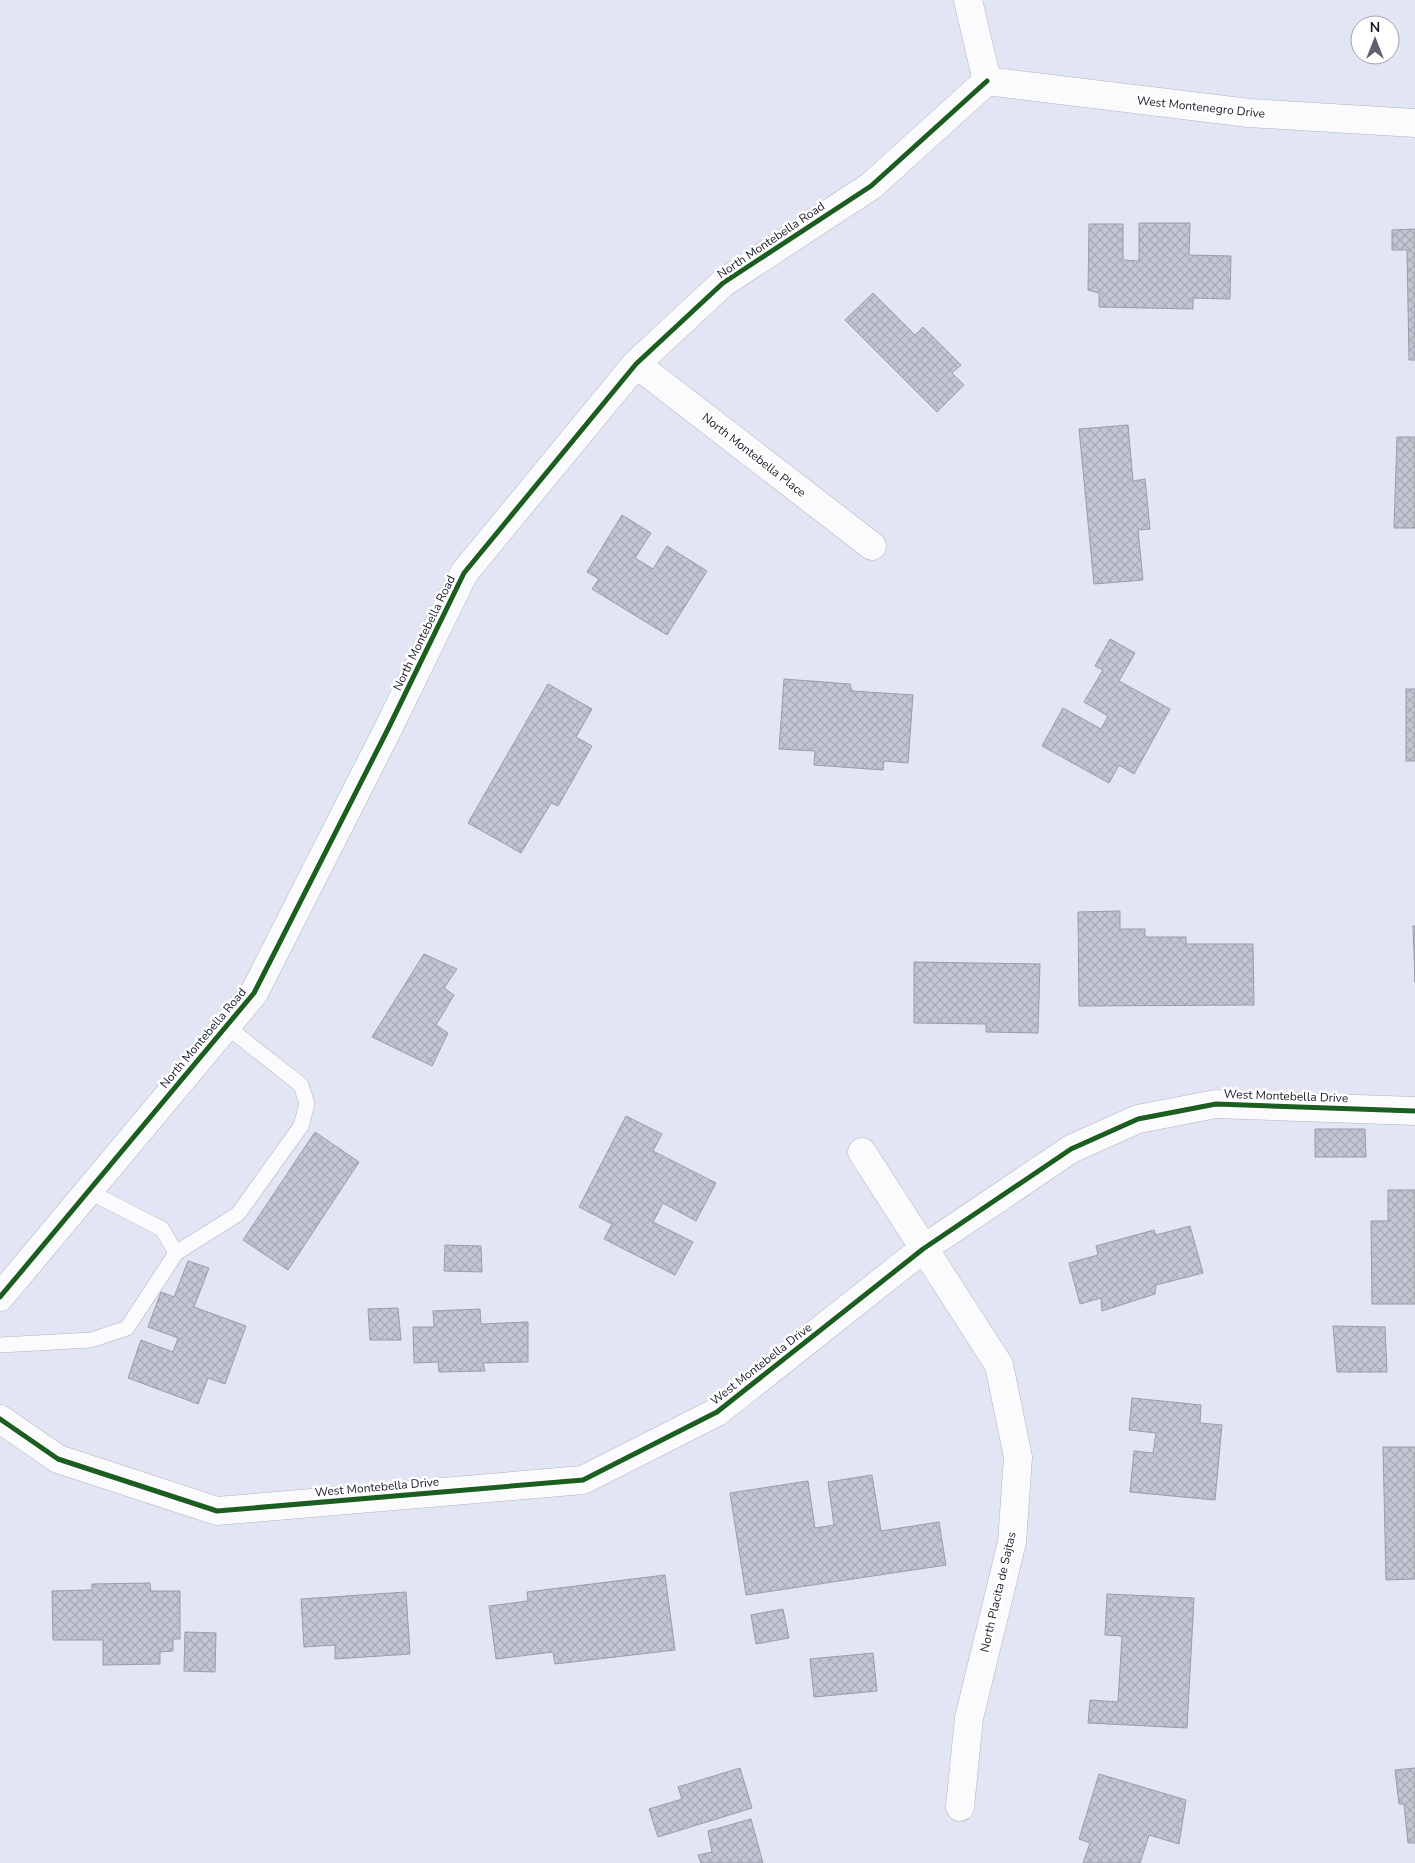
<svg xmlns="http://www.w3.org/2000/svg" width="1415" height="1863" viewBox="0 0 1415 1863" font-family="'Nunito Sans',sans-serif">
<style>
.building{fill:url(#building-cross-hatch);stroke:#9a9ca9}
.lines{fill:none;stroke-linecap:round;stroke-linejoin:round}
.lane-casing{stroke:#b1b4c0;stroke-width:16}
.street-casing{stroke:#b1b4c0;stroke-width:29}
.lane{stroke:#fbfbfd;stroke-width:15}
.street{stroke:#fbfbfd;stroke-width:28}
.cycleway-casing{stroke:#fff;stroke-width:8}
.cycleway{stroke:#1b5e20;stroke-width:5}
.labels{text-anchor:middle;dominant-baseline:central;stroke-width:5;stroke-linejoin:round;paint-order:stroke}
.street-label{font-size:12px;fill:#191a27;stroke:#fff}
</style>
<defs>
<pattern id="building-cross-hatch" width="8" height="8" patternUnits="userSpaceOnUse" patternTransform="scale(1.25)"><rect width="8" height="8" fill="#c3c5d2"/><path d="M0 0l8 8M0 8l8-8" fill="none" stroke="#a7a9b4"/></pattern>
</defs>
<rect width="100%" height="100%" fill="#e2e5f4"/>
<g class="building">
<polygon points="1139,223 1190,223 1189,255 1231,256 1230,299 1193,298 1193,309 1099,307 1099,293 1088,290 1089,224 1123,224 1123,260 1139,261"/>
<polygon points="1415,229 1415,360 1409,360 1407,250 1392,250 1392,230"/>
<polygon points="873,293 915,335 923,327 961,365 952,373 964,385 937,412 845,320"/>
<polygon points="1128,425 1133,481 1145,479 1150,529 1138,530 1143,580 1094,584 1079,429"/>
<polygon points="1397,437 1415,437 1415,528 1394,528"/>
<polygon points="622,515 651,533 635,558 653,569 667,546 707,571 667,635 592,589 599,579 587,572"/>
<polygon points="1110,639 1135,653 1119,681 1170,709 1134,774 1119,765 1109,783 1042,746 1063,708 1101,729 1108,716 1084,702 1103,670 1095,666"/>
<polygon points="784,679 850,684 852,691 913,695 908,763 884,761 883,770 814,765 815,751 779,749"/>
<polygon points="548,684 592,709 576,737 592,746 558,806 551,803 521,853 468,823"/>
<rect x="1406" y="689" width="9" height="72"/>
<polygon points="1120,911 1120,929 1145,929 1145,937 1186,937 1186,944 1253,944 1254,1005 1079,1006 1078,912"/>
<polygon points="1413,926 1415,926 1415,982"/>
<polygon points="424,954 457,969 444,988 454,995 436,1025 448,1033 432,1066 372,1037"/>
<polygon points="914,962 1040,964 1038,1033 986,1032 986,1024 914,1023"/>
<polygon points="626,1116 662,1134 653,1151 716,1183 696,1221 663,1203 653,1222 693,1242 675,1275 604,1239 612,1224 579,1207"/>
<polygon points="1315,1129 1365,1129 1366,1157 1315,1157"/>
<polygon points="315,1132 359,1162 288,1270 243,1240"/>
<polygon points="1388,1190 1415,1190 1415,1304 1372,1304 1371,1221 1388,1221"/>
<polygon points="1190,1226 1203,1273 1156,1285 1155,1294 1102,1311 1101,1298 1080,1304 1069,1263 1098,1255 1096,1246 1154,1230 1156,1235"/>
<polygon points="445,1245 481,1246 482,1272 444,1271"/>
<polygon points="188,1261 209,1268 194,1307 246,1326 225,1384 208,1378 198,1404 128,1378 141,1340 173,1352 178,1338 148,1327 161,1292 174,1297"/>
<polygon points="398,1308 401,1340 370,1340 368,1309"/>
<polygon points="480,1309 481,1324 528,1322 528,1362 483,1363 485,1371 439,1372 438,1362 414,1363 413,1327 434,1327 433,1311"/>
<polygon points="1333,1326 1385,1327 1387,1372 1337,1372"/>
<polygon points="1132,1398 1201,1405 1200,1423 1222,1425 1215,1500 1130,1492 1134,1451 1153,1453 1156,1433 1129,1430"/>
<polygon points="1383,1447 1415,1447 1415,1579 1386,1580"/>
<polygon points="872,1475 881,1531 939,1522 946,1565 746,1595 730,1493 808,1481 815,1528 834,1525 828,1482"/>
<polygon points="665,1575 675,1650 555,1664 553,1652 496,1659 489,1606 528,1601 527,1592"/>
<polygon points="150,1583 151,1591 180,1591 180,1639 173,1639 173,1651 160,1652 160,1664 103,1665 103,1640 53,1640 52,1591 92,1590 92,1584"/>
<polygon points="406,1592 410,1654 335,1659 335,1645 304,1647 301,1599"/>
<polygon points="1107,1594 1194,1598 1187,1728 1088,1723 1090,1700 1118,1702 1122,1636 1105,1635"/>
<polygon points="783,1609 789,1638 756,1644 751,1615"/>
<polygon points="185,1632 216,1633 215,1672 184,1671"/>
<polygon points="873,1653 877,1691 814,1697 810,1659"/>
<polygon points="740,1768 752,1808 658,1837 649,1809 682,1799 678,1787"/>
<polygon points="1415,1768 1415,1843 1408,1843 1404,1804 1399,1804 1395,1770"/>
<polygon points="1099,1774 1186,1800 1179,1844 1149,1835 1140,1863 1083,1863 1090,1843 1079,1839"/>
<polygon points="751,1819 763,1863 701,1863 698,1855 712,1852 708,1831"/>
</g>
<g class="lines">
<defs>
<g id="lane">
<polyline points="88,1191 162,1229 176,1253"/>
<polyline points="0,1345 91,1340 127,1328 176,1253 238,1214 301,1126 307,1104 301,1085 226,1026"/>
</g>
<g id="street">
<polyline points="968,0 987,81"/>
<polyline points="987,81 1249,113 1415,123"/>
<polyline points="636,364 872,546"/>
<polyline points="862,1152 999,1365 1018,1457 1012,1542 969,1718 960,1807"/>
<polyline points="0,1297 254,993 388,729 464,573 636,364 723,283 871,186 987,81"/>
<polyline points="0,1419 58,1459 217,1511 583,1480 717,1412 923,1249 1071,1149 1138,1119 1216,1104 1415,1111"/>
</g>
</defs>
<use href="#lane" class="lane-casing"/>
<use href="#street" class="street-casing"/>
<use href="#lane" class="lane"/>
<use href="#street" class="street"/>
<defs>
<g id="cycleway">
<polyline points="0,1297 254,993 388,729 464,573 636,364 723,283 871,186 987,81"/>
<polyline points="0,1419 58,1459 217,1511 583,1480 717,1412 923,1249 1071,1149 1138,1119 1216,1104 1415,1111"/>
</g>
</defs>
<use href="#cycleway" class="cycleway-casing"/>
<use href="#cycleway" class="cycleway"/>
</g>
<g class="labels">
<g class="street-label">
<text transform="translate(1201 107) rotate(6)">West Montenegro Drive</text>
<text transform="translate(771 240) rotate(-34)">North Montebella Road</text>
<text transform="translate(754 455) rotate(38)">North Montebella Place</text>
<text transform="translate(424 633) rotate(-64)">North Montebella Road</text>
<text transform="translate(203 1038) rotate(-50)">North Montebella Road</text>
<text transform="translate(1286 1096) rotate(2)">West Montebella Drive</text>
<text transform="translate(761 1364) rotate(-38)">West Montebella Drive</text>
<text transform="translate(377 1487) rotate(-5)">West Montebella Drive</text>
<text transform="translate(998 1592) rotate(-77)">North Placita de Sajtas</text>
</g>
</g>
<g transform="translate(1375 40)"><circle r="24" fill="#ffffff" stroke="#a3a3a9"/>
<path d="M0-4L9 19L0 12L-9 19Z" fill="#5f616f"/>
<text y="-8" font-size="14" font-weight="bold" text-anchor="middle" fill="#191a27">N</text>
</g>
</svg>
